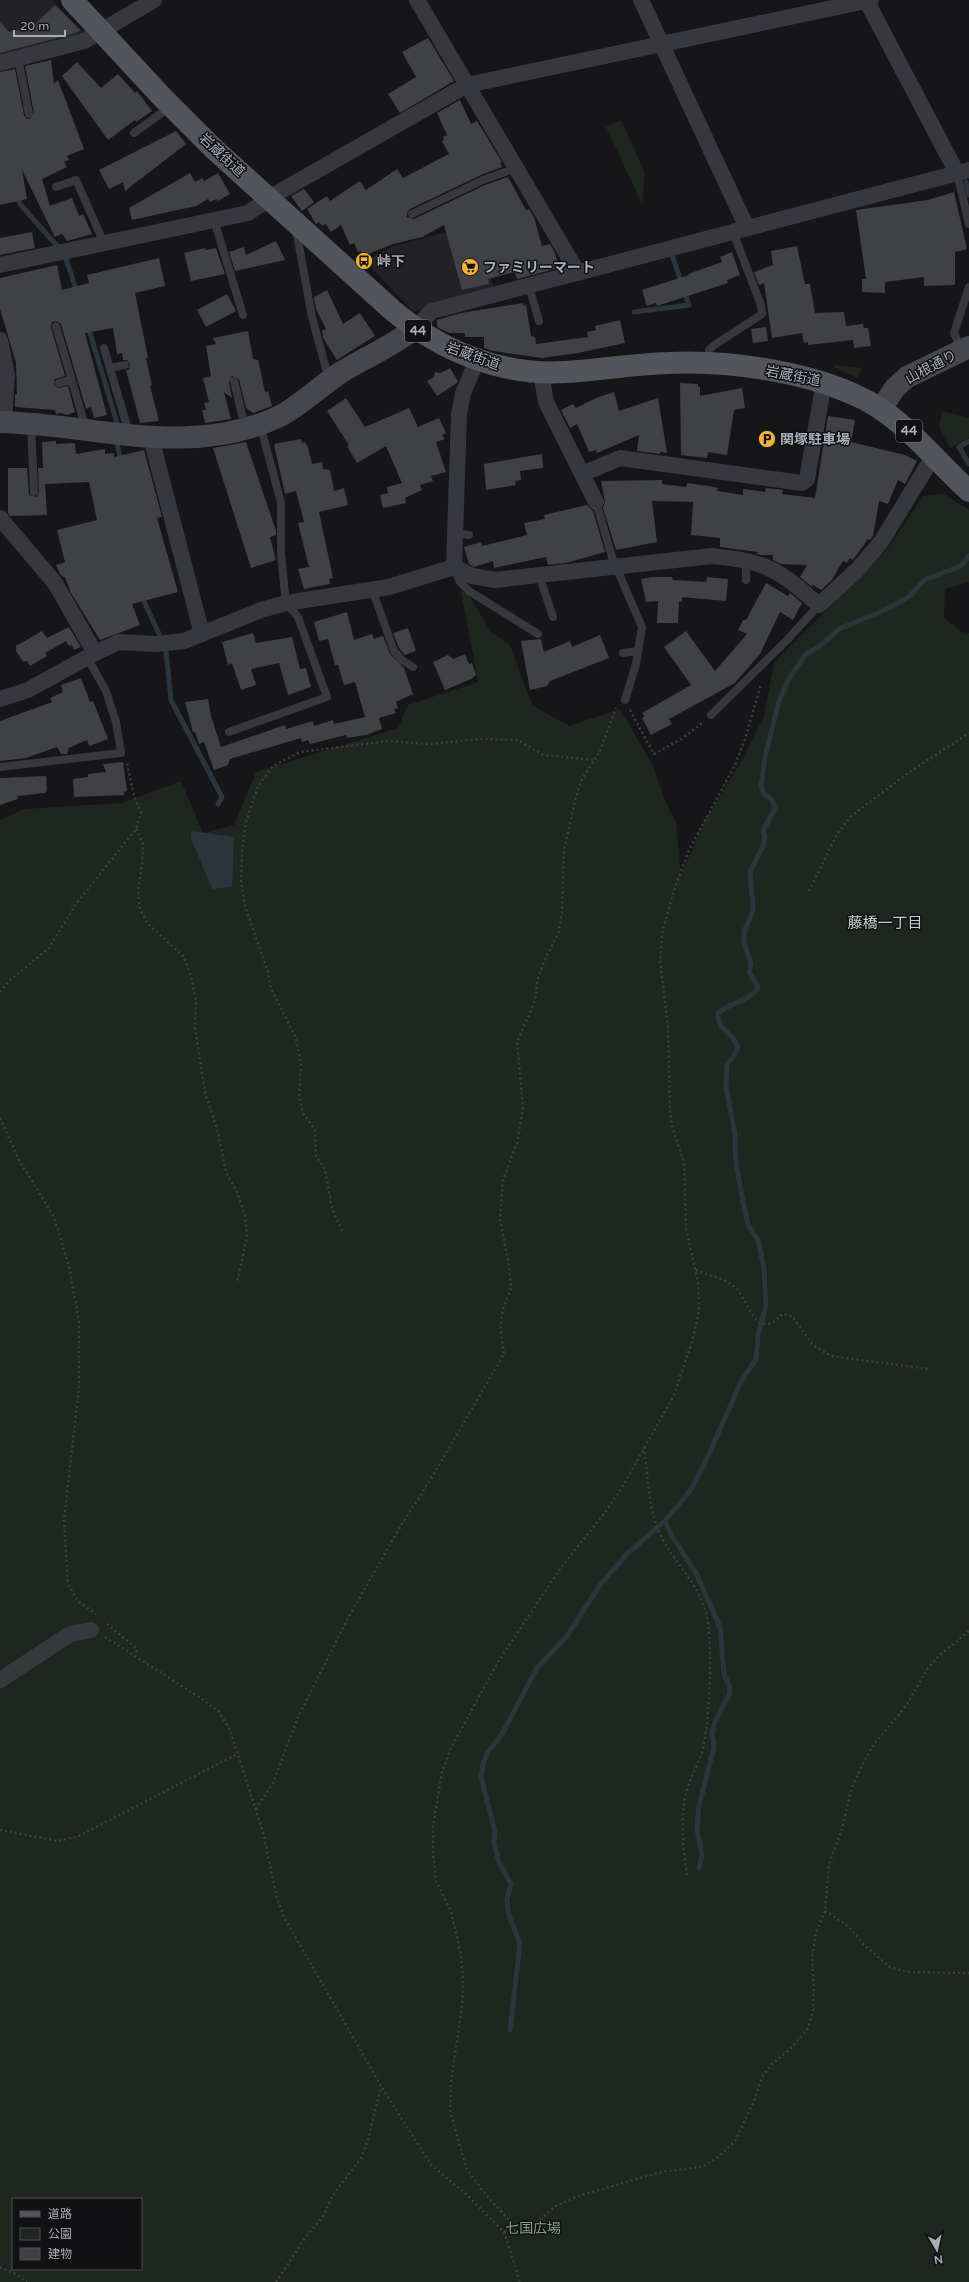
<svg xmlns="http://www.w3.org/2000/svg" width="969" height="2282" viewBox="0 0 969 2282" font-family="'Varela Round','Noto Sans JP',sans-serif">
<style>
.built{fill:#222225}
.green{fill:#1e261f;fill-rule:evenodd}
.water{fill:#2c353c}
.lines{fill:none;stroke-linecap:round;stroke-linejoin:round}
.stream{stroke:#2c353c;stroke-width:5}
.building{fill:#404145}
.path{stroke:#3d3f44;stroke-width:2.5;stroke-dasharray:2 3;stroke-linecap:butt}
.lane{stroke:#37383d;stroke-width:8}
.street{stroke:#37383d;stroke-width:16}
.secondary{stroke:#45474d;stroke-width:22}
.primary{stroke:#53555c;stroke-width:22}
.labels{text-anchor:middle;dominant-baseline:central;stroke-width:3;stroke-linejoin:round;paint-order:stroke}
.shield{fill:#111113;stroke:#7b7e86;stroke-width:1}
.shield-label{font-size:13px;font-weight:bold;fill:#a8adb8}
.street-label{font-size:14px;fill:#a8adb8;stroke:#111113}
.poi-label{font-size:14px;font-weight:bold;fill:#a8adb8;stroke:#111113;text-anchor:start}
.park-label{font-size:14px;fill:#7fa381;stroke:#111113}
.neighbourhood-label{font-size:15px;fill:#c9ccd4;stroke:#111113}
</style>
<rect width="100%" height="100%" fill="#161618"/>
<g class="built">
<polygon points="0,0 52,0 82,31 81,37 0,56"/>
<polygon points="477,224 494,290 414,312 365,261 391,247"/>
</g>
<g class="green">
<polygon points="621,120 645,173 642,204 606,127"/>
<polygon points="835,365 862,368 857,378 834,367"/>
<polygon points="942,411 969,418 969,437 950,448 939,428"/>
<path d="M944,494L969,510V582L945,589L944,618L962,632L969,633V2282H0V820L24,809L122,803L181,781L203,833L234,825L256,772L398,728L408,705L478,682L461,591L468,594L491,632L510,645L532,705L569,726L620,709L653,766L666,803L676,822L681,875L704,822L742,760L764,716L774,663L888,548L923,496ZM13,2199H141V2269H13Z"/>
</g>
<polygon class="water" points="191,831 234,837 232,887 212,889 191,838"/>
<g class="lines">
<g class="stream">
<polyline points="966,182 969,195"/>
<polyline points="17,195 20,204 58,247"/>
<polyline points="672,255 682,284"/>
<polyline points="66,259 77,292"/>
<polyline points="634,312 689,305 684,291"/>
<polyline points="88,326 117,423"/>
<polyline points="969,441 959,447 969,464"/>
<polyline points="117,443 121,461"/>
<polyline points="141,595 160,636"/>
<polyline points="166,652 171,700 222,797 218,804"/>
<polyline points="665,1521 672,1536 696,1573 720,1627 724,1674 729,1685 730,1693 715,1722 712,1733 714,1747 699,1806 697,1829 702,1855 699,1868"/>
<path d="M510,2030L520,1944L508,1913L507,1899L511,1884L499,1862L494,1843L495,1832L481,1777L483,1764L488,1752L502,1734L537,1668L567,1636L600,1585L627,1554L665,1521L689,1492L704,1465L742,1380L756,1359L758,1335L766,1306L764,1268L758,1240L748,1225L743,1201L736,1164L735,1134L726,1087L727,1064C755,1036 716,1038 718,1013C729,1003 754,999 758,987L749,972L751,964L744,942V931L752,914L753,906L750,872L763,846L765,837L763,831L775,808L771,799L764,794L761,787L765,757L779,701L790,677L806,654L819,647L839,629L887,609L910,596L924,580L961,566L969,556"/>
</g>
</g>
<g class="building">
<polygon points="55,5 80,30 76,33 0,53 0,22 9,32 32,27"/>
<polygon points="428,38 454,81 400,113 388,94 416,77 402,52"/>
<polygon points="51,60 54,84 58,80 84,149 67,156 69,160 64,162 67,167 42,179 50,206 72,198 79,216 83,214 92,234 67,241 62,234 55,237 22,170 27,199 0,205 0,72 15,69 24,115 27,119 30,119 34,113 25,66"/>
<polygon points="77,62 101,88 118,74 135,93 137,91 152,111 136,122 135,120 108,140 62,76"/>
<polygon points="460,100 471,124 477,121 502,162 500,163 502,167 481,175 410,209 407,213 407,217 414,219 485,185 508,177 526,210 529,209 534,217 542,246 550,244 555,253 559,268 517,279 515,272 488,279 489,284 462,290 444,225 422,237 393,244 363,256 361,251 358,252 354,243 350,245 341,225 331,232 326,224 322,226 319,222 316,224 307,209 327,196 330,201 360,181 366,190 397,169 403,178 449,154 442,141 444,140 443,137 447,135 437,113"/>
<polygon points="176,131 186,144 125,191 123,182 109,189 99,170"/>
<polygon points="190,173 195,182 202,178 204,181 218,173 230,194 218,201 217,199 210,202 208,199 196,206 132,220 129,208"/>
<polygon points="304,189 314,202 302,211 291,196"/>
<polygon points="954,192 967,249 955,252 955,285 924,286 924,277 885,282 885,293 862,292 862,279 866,279 856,210 928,200"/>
<polygon points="32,232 35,248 0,255 0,238"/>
<polygon points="276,241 285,260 235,271 229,252 244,247 246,255"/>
<polygon points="797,246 805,284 810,284 815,313 844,312 846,326 863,324 864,328 868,328 871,346 854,348 853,340 808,345 808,342 804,343 802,333 772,338 764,283 759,285 754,272 773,265 771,251"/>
<polygon points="205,248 206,250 216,248 225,274 191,281 184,253"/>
<polygon points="732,252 740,275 727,280 728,283 657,306 656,303 647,306 642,290 689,275 688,274 722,262 720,257"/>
<polygon points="159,258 165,286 135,293 148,358 146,358 152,385 150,386 159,421 140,423 126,370 129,369 130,364 127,360 123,360 122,353 117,354 113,328 85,333 107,415 94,418 91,407 86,409 61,324 57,321 52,322 51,327 65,376 55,379 54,384 58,388 68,386 75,412 67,415 61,413 56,414 55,410 15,407 15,394 17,394 16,363 0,309 0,278 57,265 62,290 89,283 87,275"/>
<polygon points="327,290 343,324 360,313 375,336 337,360 323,338 322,331 326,329 316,309 314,297"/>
<polygon points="227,294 236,311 206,327 197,310"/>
<polygon points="523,303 523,306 526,305 531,336 535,337 536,344 588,337 587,332 596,330 595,326 620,320 625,343 578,353 542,358 493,351 484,348 484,337 465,337 465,333 449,333 437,327 437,320 461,313"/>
<polygon points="766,327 768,341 753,343 751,329"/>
<polygon points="248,331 253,359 258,360 265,392 268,391 272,406 253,413 246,408 239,379 232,376 229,382 232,398 224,392 231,419 205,423 202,410 206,410 204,403 209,402 203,378 211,376 206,346 216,344 213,338"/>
<polygon points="450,368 458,381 457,383 437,396 427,381 434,377 435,372 440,373"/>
<polygon points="680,383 698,384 698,387 700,387 700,396 742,388 745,408 734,410 727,455 708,452 707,458 681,455"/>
<polygon points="614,392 619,411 658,398 667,453 660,452 660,454 637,451 639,435 597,453 596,450 589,452 577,424 570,428 561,410 573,404 576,408 596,398"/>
<polygon points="346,398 365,427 409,408 418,427 439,418 446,433 442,435 445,439 436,442 446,472 431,476 433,481 420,485 422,490 405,498 406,503 383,508 380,495 388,493 387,487 402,483 386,446 357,463 347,446 349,445 327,411"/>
<polygon points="828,416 855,420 851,442 905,455 917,461 905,484 898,480 888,504 879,501 873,536 870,540 868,539 853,560 850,558 847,563 843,561 831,581 821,590 813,585 812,587 800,577 807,565 781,564 773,560 773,555 761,555 757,554 758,552 720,547 720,538 691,535 693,502 652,501 657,542 616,550 603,508 605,502 601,481 662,480 662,484 686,487 687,483 709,486 718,488 717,491 743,495 743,489 765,492 766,488 783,490 782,494 815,498"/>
<polygon points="301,439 302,443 305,442 308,447 312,464 322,462 323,469 330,470 334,491 344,488 348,505 319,512 333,578 329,579 330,584 304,589 298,569 309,567 298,523 304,522 296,491 285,494 274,444"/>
<polygon points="56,441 56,444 75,443 76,454 105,449 105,454 114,453 114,457 144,450 162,517 157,518 178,592 132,604 140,625 100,640 71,593 65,577 63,577 60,574 56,565 65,562 57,530 97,520 89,482 45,484 47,515 10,516 8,513 8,468 27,468 29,495 37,497 39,492 38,468 43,468 42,442"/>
<polygon points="246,442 276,531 276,535 270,537 276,560 251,568 213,448"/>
<polygon points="542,454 543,468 520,471 521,480 515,481 516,485 486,490 484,464"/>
<polygon points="587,505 593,511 605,552 566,563 548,565 546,557 494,568 493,561 474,567 469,564 464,547 481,542 482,546 527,535 524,523 545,519 544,515"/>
<polygon points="652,577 672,577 673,580 706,582 707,577 728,579 726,601 682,597 682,602 679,601 678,623 657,623 658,601 646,602 641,579"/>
<polygon points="766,583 788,596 790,593 802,603 793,620 780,612 760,654 735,683 669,719 672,724 651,735 642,718 645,716 642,713 691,685 664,647 686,631 715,671 747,634 738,630 743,620 746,620"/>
<polygon points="347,612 354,640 372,634 374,639 383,636 390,654 404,668 413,694 396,702 398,708 394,709 396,713 379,718 382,729 366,735 347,738 346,735 310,744 308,740 302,742 301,738 230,759 228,765 214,770 204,742 199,744 195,732 193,732 185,702 208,699 211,716 221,747 285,725 286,729 313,721 314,726 333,720 334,724 365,717 355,682 344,685 338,665 335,665 328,639 319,641 314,622"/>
<polygon points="69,627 81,647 74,650 72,645 69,646 66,641 45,653 47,656 30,666 27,661 23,662 16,651 16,646 42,631 47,638"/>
<polygon points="408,628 416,651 405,655 399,648 393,633"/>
<polygon points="253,633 256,643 292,637 300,669 306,668 311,687 288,695 279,663 251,669 256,685 241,690 232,663 228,665 222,642"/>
<polygon points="600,635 609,658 550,681 547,686 530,690 521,641 541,639 544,652 570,641 572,647"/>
<polygon points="465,654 469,664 472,663 476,675 471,679 445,690 433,662 448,655 453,659"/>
<polygon points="81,678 90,702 93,701 108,739 89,746 87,740 69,748 67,754 61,754 57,747 26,758 0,761 0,721 52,702 50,698 63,692 61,685"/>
<polygon points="123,762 127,791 124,792 124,795 74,797 73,779 88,777 88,774 106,772 103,764"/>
<polygon points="46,776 47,790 45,793 17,796 18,799 0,805 0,778"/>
</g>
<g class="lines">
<g class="path">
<polyline points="630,710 654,754 683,738 702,723"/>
<polyline points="136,829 143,843 142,866 138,889 140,909 148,924 183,956 191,976 196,1001 195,1027 205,1093 218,1132 226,1172 237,1192 245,1215 247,1237 237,1283"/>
<polyline points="809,891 837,834 851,816 908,773 969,733"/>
<polyline points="0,992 8,982 49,948 76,904 136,829 141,812 134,796 127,763"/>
<polyline points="0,1118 19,1160 54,1217 69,1266 79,1322 79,1388 64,1520 68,1584 78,1601 96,1614"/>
<polyline points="342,1231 332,1208 325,1169 316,1156 315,1130 303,1113 299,1096 301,1064 296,1038 271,989 268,972 245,906 241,882 242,852 246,822 258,786 273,766 300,752 389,741 429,744 481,739 518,740 543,755 593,760"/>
<path d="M696,1270C708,1275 727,1279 736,1288C749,1303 757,1343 782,1314L792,1316L813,1345L831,1356L929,1369"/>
<path d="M644,1447C648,1476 648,1509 661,1536C675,1565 704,1588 708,1623C712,1656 710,1710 704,1743C702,1758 693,1772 688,1786C679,1816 683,1845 687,1876"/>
<polyline points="107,1624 136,1648 137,1655"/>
<polyline points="105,1637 199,1697 219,1712 230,1730 263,1832 277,1898 285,1919 381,2086 431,2165 466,2194 504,2232 520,2282"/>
<polyline points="256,1809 273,1783 298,1717 348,1618 403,1522 429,1482 504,1354 500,1328 503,1309 511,1288 509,1265 500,1220 503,1180 517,1143 523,1108 517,1042 535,1001 537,981 545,959 558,934 562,913 564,850 575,801 581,781 600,751 616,708"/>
<polyline points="0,1830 58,1841 79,1836 239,1753"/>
<polyline points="825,1911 848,1926 865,1946 890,1967 907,1972 969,1973"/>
<polyline points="504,2232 510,2225 509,2220 486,2195 466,2168 450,2110 451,2082 462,2006 463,1978 460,1950 451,1911 436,1881 433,1854 433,1827 442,1772 451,1748 498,1662 560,1569 606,1511 623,1486 674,1395 693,1338 699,1311 698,1282 686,1228 684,1163 672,1126 670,1110 668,1028 660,959 662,934 673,893 689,850 735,765 745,739 761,684"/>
<polyline points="504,2232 530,2229 554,2207 575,2197 661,2172 702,2167 717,2158 735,2141 753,2103 762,2077 772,2064 788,2051 807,2030 813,2011 814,1988 812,1957 816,1933 825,1911 829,1864 842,1829 851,1790 863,1763 874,1744 906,1706 928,1668 940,1655 969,1631"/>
<polyline points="0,2267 16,2274 27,2282"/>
<polyline points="276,2282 303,2241 324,2215 332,2196 361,2158 369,2137 381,2086"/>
</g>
<g class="lane">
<polyline points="18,58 29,114"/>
<polyline points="134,133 171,106"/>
<polyline points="957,173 969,224"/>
<polyline points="56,187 76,180 104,243"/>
<polyline points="412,214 483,180 516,168"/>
<polyline points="214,220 243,315"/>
<polyline points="296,229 312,317 329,380"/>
<polyline points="529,286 539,321"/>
<polyline points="56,326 86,429"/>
<polyline points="104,348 129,433"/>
<polyline points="962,350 954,333 969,287"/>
<polyline points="708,363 709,350 713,346 762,314 761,305 733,232"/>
<polyline points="110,368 125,365"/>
<polyline points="234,381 245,427"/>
<polyline points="59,383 71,380"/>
<polyline points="31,425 34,492"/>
<polyline points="596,502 613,560 642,627 636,664 625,700"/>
<polyline points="455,533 469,535"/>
<polyline points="746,561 746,580"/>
<polyline points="454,568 460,582 469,591 538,634"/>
<polyline points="539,575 553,617"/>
<polyline points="372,589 394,651 402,660 413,667"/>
<polyline points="623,653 638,651"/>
<polyline points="711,715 787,640 819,605"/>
<polyline points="229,732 327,697 298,617 286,603 281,554 281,503 260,424"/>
<polyline points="0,767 121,753 116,722 106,691 87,657"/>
</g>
<g class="street">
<polyline points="417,0 578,273"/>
<polyline points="641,0 747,228"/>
<polyline points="866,0 957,173"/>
<polyline points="0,63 84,41 154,0"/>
<polyline points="0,265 248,213 281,191 467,85 871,0"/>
<polyline points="415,328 432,311 969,170"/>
<polyline points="0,340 7,375 4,422"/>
<polyline points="541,373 546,402 596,502"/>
<polyline points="151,438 202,634"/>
<polyline points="582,474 620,458 802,483 807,479 824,382"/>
<polyline points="0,518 55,583 95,653"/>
<polyline points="454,567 459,414 463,393 477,360"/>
<path d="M0,699L28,690L95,653L119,642L156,644L184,641L261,610L286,603L389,587L454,567L472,576L495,580L712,556C730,558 749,560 766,567C786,575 803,592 819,605L857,570L881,542L933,457"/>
<polyline points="0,1680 70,1634 91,1630"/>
</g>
<g class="secondary">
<polyline points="881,409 895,388 907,377 969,347"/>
<path d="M0,422C95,424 186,459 278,417C300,406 319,387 340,373C365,357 392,347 415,328"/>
</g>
<path class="primary" d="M72,0L163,98L213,148L391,309C440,351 501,376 566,372C600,370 634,364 668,363C726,360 803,371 855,395C902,415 932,458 969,491"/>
</g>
<defs>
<symbol id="bus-disc" viewBox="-11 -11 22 22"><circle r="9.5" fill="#f2b134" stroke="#111113"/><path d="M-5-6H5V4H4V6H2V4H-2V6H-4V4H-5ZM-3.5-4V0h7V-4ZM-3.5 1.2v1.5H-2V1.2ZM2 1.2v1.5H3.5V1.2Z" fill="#111"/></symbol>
<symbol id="supermarket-disc" viewBox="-11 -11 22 22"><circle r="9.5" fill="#f2b134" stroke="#111113"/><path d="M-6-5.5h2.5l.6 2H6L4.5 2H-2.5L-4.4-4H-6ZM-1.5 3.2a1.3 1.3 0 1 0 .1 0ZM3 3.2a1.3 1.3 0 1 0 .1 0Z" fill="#111"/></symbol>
<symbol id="parking-disc" viewBox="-11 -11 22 22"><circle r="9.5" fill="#f2b134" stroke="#111113"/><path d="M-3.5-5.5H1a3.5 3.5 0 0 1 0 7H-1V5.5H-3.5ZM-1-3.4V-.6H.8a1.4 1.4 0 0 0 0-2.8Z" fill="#111"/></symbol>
</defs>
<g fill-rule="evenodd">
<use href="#bus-disc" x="354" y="251" width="20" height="20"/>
<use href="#supermarket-disc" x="460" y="257" width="20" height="20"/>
<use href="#parking-disc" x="757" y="429" width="20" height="20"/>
</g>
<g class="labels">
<g class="shield">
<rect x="405" y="320" width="26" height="22" rx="3"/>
<rect x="896" y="420" width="26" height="22" rx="3"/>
</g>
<g class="shield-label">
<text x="418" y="331">44</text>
<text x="909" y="431">44</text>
</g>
<g class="street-label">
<text transform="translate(222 155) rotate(43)">岩蔵街道</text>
<text transform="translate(473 356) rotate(20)">岩蔵街道</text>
<text transform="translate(931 367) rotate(-28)">山根通り</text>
<text transform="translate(793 376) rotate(11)">岩蔵街道</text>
</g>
<g class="poi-label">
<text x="377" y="261">峠下</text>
<text x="483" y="267">ファミリーマート</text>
<text x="780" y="439">関塚駐車場</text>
</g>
<g class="park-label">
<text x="533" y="2228">七国広場</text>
</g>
<g class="neighbourhood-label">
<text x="885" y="923">藤橋一丁目</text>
</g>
</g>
<rect x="12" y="2198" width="130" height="72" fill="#111113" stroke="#4d4f55"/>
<rect x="20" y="2211" width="20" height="6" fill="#53555c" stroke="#4d4f55"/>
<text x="48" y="2218" font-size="12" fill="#a8adb8">道路</text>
<rect x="20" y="2228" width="20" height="12" fill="#1e261f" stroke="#4d4f55"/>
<text x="48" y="2238" font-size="12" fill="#a8adb8">公園</text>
<rect x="20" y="2248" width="20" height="12" fill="#404145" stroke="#4d4f55"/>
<text x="48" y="2258" font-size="12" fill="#a8adb8">建物</text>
<g transform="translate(937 2250) rotate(171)" stroke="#111113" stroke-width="3" paint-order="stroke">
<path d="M0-3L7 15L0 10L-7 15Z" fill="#a8adb8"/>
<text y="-6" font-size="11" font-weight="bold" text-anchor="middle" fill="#a8adb8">N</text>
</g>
<path d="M14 30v6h51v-6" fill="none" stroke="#a8adb8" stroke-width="2"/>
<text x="20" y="30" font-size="12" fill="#a8adb8" stroke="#111113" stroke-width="3" paint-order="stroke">20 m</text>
</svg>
